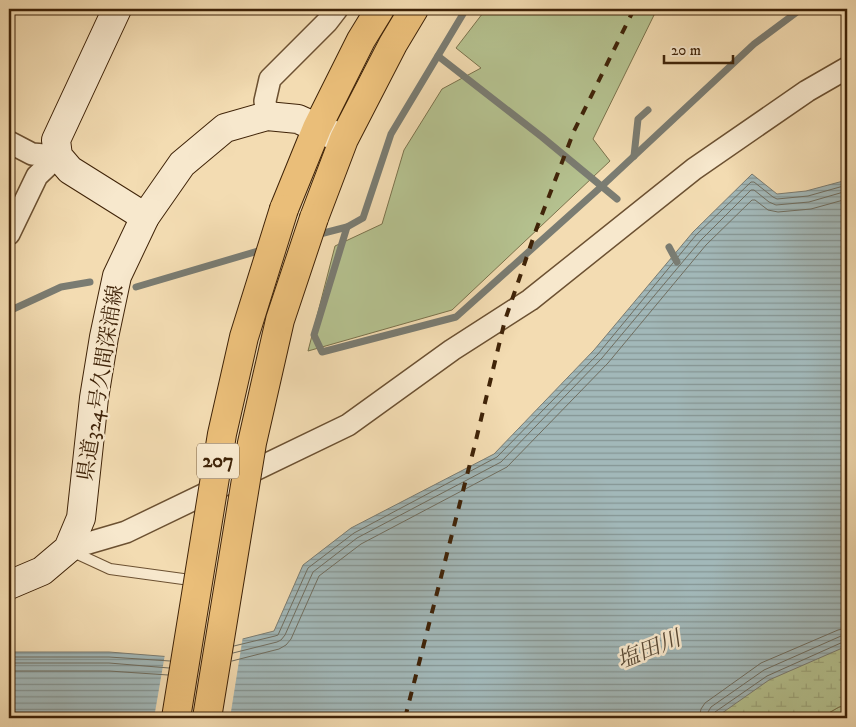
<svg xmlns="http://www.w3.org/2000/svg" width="856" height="727" viewBox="0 0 856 727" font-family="'IM FELL DW Pica','Noto Serif JP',serif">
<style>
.grass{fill:#b5c290;stroke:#7a724c}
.wetland{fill:url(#wetland-marsh);stroke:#7a724c}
.water{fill:url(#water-rules);stroke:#7a7c72}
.pier{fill:#f3dcb2}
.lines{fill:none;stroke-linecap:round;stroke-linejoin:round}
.shore{stroke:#706e60;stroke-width:1}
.stream{stroke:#7a7c72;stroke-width:7}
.lane-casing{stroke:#6c5132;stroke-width:12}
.street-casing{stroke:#6c5132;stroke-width:24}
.secondary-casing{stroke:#3f2308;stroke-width:30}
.highway-casing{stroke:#3f2308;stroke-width:30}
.lane{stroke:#f7e8cd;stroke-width:10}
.street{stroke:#f7e8cd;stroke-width:21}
.secondary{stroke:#f7e8cd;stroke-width:28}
.highway{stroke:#eabe79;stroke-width:28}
.rail{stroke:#3f2308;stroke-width:4;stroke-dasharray:9 9;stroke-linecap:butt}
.highway-bridge-casing{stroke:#3f2308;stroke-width:30;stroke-linecap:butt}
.highway-bridge{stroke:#eabe79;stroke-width:28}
.labels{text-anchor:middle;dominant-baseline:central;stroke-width:5;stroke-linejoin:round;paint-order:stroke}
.shield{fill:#f7e8cd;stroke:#765e43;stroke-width:1}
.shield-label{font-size:20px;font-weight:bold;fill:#3f2308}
.street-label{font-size:21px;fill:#3f2308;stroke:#f7e8cd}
.water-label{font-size:22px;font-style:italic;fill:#584834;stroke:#f7e8cd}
</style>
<defs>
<pattern id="wetland-marsh" width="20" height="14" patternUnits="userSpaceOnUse" patternTransform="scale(1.25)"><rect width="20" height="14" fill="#b5c290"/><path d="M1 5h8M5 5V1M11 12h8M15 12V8" fill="none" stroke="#9da67b"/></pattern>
<pattern id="water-rules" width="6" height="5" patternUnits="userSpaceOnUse" patternTransform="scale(1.25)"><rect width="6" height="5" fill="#a2b8b9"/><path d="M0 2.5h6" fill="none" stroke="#859594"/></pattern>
</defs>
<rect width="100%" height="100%" fill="#f3dcb2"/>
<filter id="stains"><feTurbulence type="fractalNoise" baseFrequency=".004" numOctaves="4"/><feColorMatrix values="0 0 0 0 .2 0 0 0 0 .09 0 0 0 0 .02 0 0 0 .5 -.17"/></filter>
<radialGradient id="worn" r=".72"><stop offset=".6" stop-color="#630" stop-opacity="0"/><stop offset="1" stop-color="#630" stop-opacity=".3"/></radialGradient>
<g class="grass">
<polygon points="486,9 657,9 593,139 610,161 452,310 308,351 335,246 382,224 404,150 442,89 481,68 456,48"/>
<polygon points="847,705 847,718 820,718 839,707"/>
</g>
<polygon class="wetland" points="847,583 847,705 839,707 820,718 654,718"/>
<polygon class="water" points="752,174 777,194 806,191 847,180 847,646 769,680 715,718 9,718 9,652 109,652 172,657 274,631 303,565 351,528 494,454 594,350 693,232"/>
<polygon class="pier" points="243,636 230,718 154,718 165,654 172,654"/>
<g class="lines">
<g class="shore">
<polyline points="234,646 275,636 278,635 308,568 354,533 497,457 598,354 696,235 751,182 754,182 773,197 777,199 808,196 847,185"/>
<polyline points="233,653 277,642 281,640 285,635 313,572 357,538 501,462 602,358 701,240 751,190 754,190 769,202 776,205 809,202 847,191"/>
<polyline points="9,657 109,657 170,661"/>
<polyline points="232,661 279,649 286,645 291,639 319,576 361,544 507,467 608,363 706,245 752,200 755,200 768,210 778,212 811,209 847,199"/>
<polyline points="9,663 109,663 169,668"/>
<polyline points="9,671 109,671 168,675"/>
<polyline points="699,718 701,709 705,703 761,663 838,630 847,628"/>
<polyline points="707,718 708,712 711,707 764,670 841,636 847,635"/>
<polyline points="713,718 713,715 715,712 767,676 843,642 847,642"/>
</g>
<g class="stream">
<polyline points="438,56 542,137 617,199"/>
<polyline points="634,156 638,119 648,110"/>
<polyline points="347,227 314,335 322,352 456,317 602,186 754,44 801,9"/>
<polyline points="316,235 347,227 363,218 391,134 466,9"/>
<polyline points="669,247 677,262"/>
<polyline points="136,287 265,249"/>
<polyline points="9,311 61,287 90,282"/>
</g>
<defs>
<polyline id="lane" points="71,551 110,569 183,579"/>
<g id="street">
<polyline points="267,116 265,101 270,79 327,22 337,9"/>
<polyline points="9,142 32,154 58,156"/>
<polyline points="9,234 37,176 58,156"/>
<polyline points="68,549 126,532 348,425 452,350 530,300 694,169 807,91 847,68"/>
</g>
<g id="secondary">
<polyline points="117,9 56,140 58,156 70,170 145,217"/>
<polyline points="9,585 42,571 68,549 81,518 94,398 104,337 117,276 145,217 182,164 225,128 267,116 298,119 340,138"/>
</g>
<g id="highway">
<polyline points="284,209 317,128 361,40 380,9"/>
<polyline points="314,218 344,139 393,44 414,9"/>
</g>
</defs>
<use href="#lane" class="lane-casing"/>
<use href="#street" class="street-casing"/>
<use href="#secondary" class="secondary-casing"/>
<use href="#highway" class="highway-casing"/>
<use href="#lane" class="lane"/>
<use href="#street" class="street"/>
<use href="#secondary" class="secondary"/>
<use href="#highway" class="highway"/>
<polyline class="rail" points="405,718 475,444 505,320 536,230 574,131 634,9"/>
<defs>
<g id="highway-bridge">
<polyline points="176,718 222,434 244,337 284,209"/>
<polyline points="207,718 252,443 280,320 314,218"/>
</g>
</defs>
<use href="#highway-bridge" class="highway-bridge-casing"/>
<use href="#highway-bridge" class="highway-bridge"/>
</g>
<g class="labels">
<rect class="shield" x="197" y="443.5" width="42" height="35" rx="4"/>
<g class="shield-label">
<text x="218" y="461">207</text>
</g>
<g class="street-label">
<text transform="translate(101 383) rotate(-81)">県道324号久間深浦線</text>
</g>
<g class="water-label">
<text transform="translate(649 650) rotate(-22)">塩田川</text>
</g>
</g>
<rect width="856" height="727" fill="none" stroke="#f3dcb2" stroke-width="30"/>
<rect x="10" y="10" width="836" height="707" fill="none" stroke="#3f2308" stroke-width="2.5"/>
<rect x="15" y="15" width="826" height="697" fill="none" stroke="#3f2308"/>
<path d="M664 55v8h69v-8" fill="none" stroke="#3f2308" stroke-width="2.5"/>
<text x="671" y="55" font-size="15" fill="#3f2308" stroke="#f7e8cd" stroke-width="4" paint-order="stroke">20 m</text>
<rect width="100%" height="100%" filter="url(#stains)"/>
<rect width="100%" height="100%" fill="url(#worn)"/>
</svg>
